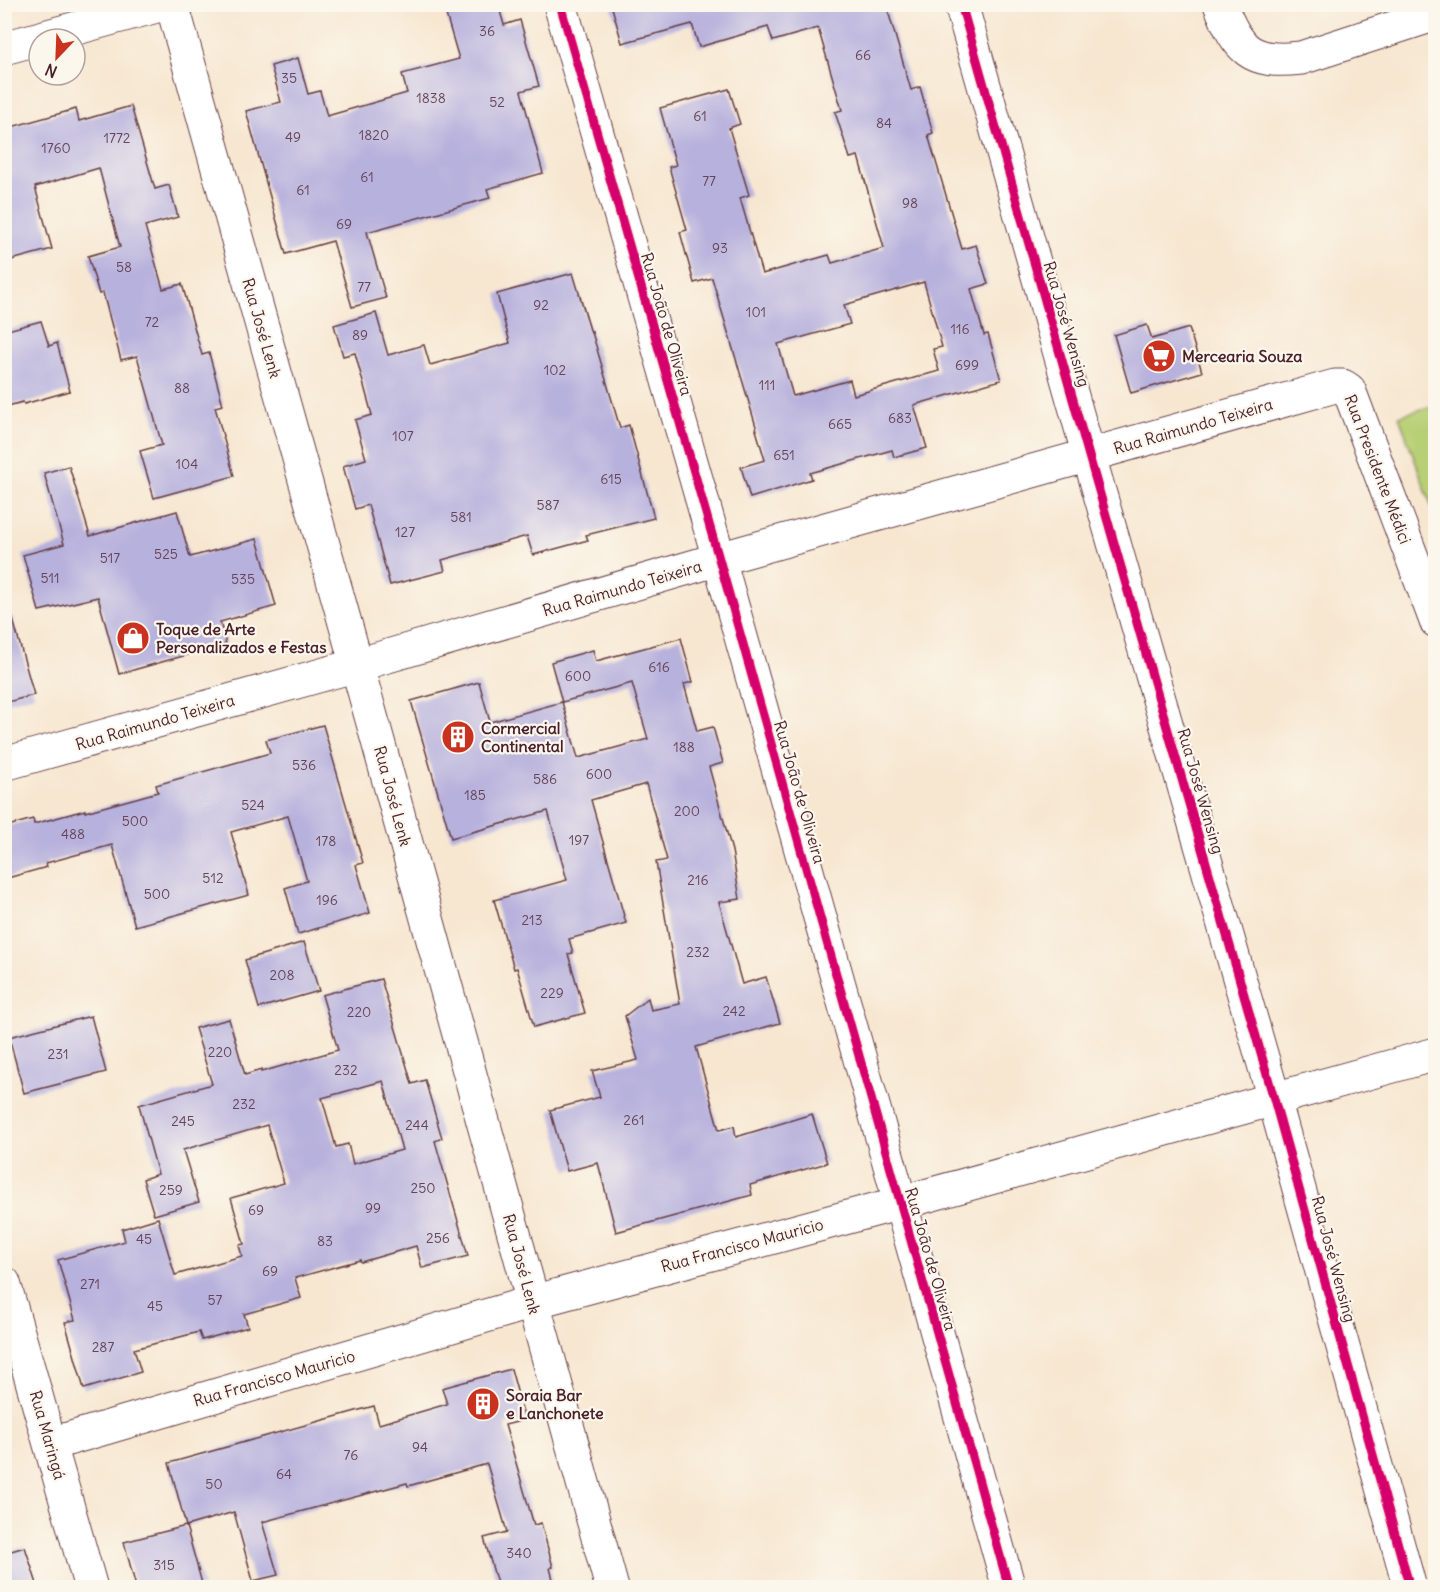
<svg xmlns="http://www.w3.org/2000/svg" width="1440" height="1592" viewBox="0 0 1440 1592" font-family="Delius,sans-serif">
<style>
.green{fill:#b7d075;stroke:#807850;stroke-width:1.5}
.building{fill:#b7b1dd;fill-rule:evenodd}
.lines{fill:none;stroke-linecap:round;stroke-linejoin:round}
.street-casing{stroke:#643d44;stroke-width:35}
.street{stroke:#fff;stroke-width:33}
.cycleway-casing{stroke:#fbf7ec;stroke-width:13}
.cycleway{stroke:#d6006c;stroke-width:9}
.labels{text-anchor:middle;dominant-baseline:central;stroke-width:4.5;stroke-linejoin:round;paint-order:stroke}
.number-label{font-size:14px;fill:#654458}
.street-label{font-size:16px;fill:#4a1f2b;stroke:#fbf7ec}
.poi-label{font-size:16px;font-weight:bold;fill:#4a1f2b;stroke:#fbf7ec;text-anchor:start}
</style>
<rect width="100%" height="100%" fill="#fbf7ec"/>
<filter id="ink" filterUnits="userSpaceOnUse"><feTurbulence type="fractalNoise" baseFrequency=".0167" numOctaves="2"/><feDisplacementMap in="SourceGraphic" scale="12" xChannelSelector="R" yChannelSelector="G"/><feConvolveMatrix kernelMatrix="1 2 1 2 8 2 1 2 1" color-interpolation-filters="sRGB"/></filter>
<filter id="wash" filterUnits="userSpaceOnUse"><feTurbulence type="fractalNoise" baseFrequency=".008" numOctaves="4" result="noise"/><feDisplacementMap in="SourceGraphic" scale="24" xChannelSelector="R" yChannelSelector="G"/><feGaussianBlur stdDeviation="1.35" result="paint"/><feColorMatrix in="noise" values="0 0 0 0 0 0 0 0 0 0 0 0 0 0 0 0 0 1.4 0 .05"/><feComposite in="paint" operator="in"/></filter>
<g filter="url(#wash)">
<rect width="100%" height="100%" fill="#f7e7d1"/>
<polygon class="green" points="1435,405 1436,405 1435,516 1399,416"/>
<g id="blocks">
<g class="building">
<polygon points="443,4 498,4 504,25 520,20 539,86 521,91 543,173 487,189 490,198 367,232 386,298 352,307 333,241 286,254 246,111 281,102 271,66 298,58 308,94 320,91 327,116 407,93 402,74 459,59"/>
<path d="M611,4H886L911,90L920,87L933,133L928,135L962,249L976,245L988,284L971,289L984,335L988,334L1001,380L914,405L927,448L894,457L892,450L810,473L812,479L750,498L741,467L765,460L756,430H757L712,278L694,283L680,232L687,230L669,167L676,165L660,108L729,89L740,124L729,128L749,195L740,198L762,274L829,255L832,263L884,248L858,156L850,158L835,112L842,110L818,28L773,41L768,27L699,47L692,24L622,43ZM924,282L942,347L933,349L939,371L854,395L850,380L793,396L778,344L850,324L844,305Z"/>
<polygon points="131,106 155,189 169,185 178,217 145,226 163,289 182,284 202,355 209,353 223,405 215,407 234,476 154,498 140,451 162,445 137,356 121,360 103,293 99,294 88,256 120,247 99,168 35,187 52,249 4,262 4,129 76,109 79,121"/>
<polygon points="573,273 591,333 592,332 620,428 629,425 654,518 586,535 588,540 533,555 527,536 442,560 445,571 390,585 368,505 355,509 343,466 366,459 355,420 372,415 355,353 343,356 334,325 376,313 388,355 424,345 430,365 510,343 497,294"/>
<polygon points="41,321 49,346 57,343 70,391 24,404 23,402 4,407 4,331"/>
<polygon points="1147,325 1152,339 1189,328 1202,372 1131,393 1114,335"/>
<polygon points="69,466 90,536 177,511 190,557 257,539 276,606 220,622 226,644 119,674 98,597 39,611 23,555 64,544 44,473"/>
<polygon points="12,616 34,695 4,703 4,617"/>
<path d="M681,638L693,682L684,684L697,731L713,727L723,763L709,767L732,851L740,899L719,902L742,984L766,977L780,1023L696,1047L719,1130L734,1126L736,1137L812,1114L827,1163L750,1185L752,1195L616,1232L598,1163L567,1171L550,1110L600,1097L592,1071L638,1060L625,1016L648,998L651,1010L680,1004L656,862L667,860L646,784L591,800L626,923L569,939L573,953L568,954L585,1013L534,1027L517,968L514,969L494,900L567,880L548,811L451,838L411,701L479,682L490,722L562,702L551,662L593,650L596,661ZM632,683L648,739L578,758L562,702Z"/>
<polygon points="323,725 363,863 356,865 370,913 298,934 285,888 307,881 288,816 231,832 249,895 135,926 112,845 46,863 47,867 4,879 4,827 33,819 34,824 85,810 85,812 158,792 156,785 270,753 266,740"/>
<polygon points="304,942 319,991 259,1008 245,960"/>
<path d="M381,979L412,1084L425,1080L442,1138L435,1141L468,1256L422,1268L416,1246L361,1262L360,1260L295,1278L301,1298L244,1314L248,1327L202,1340L199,1332L134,1349L141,1372L84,1389L65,1322L75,1320L58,1260L125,1241L122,1229L158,1218L175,1275L242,1256L239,1245L244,1244L231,1198L284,1183L267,1125L183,1150L199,1202L154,1215L143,1179L158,1174L139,1105L212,1084L195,1028L229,1019L245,1075L261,1070V1072L338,1050L322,995ZM383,1081L402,1150L353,1164L348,1144L336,1147L322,1098Z"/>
<polygon points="91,1016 106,1072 24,1093 9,1037"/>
<polygon points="511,1369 525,1420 505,1425 534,1525 541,1523 553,1567 550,1568 555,1587 498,1587 484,1538 507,1532 487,1464 408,1486 407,1483 262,1522 278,1575 253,1581 234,1512 186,1526 169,1463 374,1406 379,1424 447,1404 442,1388"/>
<polygon points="186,1526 203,1587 136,1587 124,1542"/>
<polygon points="25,1547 38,1587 4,1587 4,1553"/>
</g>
</g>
</g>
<g filter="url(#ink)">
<use href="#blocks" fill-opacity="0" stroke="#643d44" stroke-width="1.5"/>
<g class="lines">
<defs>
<g id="street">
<polyline points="172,4 371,716 612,1588"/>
<polyline points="560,4 719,559 1009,1588"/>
<polyline points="961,4 1089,456 1274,1099 1410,1588"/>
<path d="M1220,4C1238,50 1250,64 1301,58L1436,14"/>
<polyline points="4,48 164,4"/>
<polyline points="4,764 357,665 719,559 1335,386 1343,386 1349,390 1436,621"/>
<polyline points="4,1283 91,1588"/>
<polyline points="51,1444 533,1302 900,1203 1436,1054"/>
</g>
</defs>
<use href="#street" class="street-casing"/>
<use href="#street" class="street"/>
<defs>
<g id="cycleway">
<polyline points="560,4 719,559 1009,1588"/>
<polyline points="961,4 1089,456 1274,1099 1410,1588"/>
</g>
</defs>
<use href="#cycleway" class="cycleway-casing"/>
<use href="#cycleway" class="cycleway"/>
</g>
</g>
<defs>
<symbol id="supermarket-disc" viewBox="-11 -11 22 22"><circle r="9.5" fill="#c8321e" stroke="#fbf7ec"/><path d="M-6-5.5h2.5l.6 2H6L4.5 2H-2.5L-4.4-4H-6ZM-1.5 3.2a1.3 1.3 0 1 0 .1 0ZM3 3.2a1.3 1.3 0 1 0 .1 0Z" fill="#fff"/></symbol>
<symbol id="shop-disc" viewBox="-11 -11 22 22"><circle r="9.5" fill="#c8321e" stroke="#fbf7ec"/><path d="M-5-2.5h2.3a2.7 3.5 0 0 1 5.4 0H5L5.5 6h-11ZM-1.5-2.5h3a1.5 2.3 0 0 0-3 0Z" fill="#fff"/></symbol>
<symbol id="building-disc" viewBox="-11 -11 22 22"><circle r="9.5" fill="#c8321e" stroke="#fbf7ec"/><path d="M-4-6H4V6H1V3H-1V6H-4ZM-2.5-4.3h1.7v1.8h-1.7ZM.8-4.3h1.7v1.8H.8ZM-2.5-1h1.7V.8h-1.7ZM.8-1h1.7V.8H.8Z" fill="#fff"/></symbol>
</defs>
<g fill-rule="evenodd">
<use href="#supermarket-disc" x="1140" y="337" width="38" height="38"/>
<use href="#shop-disc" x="114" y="619" width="38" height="38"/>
<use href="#building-disc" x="439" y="718" width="38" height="38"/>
<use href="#building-disc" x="464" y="1385" width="38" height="38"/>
</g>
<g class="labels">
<g class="number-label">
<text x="487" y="31">36</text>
<text x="863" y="55">66</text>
<text x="289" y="78">35</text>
<text x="431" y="98">1838</text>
<text x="497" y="102">52</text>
<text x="700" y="116">61</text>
<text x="884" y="123">84</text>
<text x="374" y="135">1820</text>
<text x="293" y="137">49</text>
<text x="117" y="138">1772</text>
<text x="56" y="148">1760</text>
<text x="367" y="177">61</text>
<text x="709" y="181">77</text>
<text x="303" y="190">61</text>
<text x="910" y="203">98</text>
<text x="344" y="224">69</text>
<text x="720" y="248">93</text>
<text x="124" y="267">58</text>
<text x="364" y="287">77</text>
<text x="541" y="305">92</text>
<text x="756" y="312">101</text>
<text x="152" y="322">72</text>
<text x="960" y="329">116</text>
<text x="360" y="335">89</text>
<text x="967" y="365">699</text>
<text x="555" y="370">102</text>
<text x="767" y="385">111</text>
<text x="182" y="388">88</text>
<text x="900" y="418">683</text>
<text x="840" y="424">665</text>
<text x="403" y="436">107</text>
<text x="784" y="455">651</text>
<text x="187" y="464">104</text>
<text x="611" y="479">615</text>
<text x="548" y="505">587</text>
<text x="461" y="517">581</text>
<text x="405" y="532">127</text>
<text x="166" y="554">525</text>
<text x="110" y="558">517</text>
<text x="50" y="578">511</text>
<text x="243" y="579">535</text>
<text x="659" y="667">616</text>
<text x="578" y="676">600</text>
<text x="684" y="747">188</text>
<text x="304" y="765">536</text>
<text x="599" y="774">600</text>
<text x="545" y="779">586</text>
<text x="475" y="795">185</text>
<text x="253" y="805">524</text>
<text x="687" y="811">200</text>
<text x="135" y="821">500</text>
<text x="73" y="834">488</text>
<text x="579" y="840">197</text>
<text x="326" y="841">178</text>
<text x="213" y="878">512</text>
<text x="698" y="880">216</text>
<text x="157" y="894">500</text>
<text x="327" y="900">196</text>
<text x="532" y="920">213</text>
<text x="698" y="952">232</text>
<text x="282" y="975">208</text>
<text x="552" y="993">229</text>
<text x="734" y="1011">242</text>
<text x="359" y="1012">220</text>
<text x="220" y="1052">220</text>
<text x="58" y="1054">231</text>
<text x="346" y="1070">232</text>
<text x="244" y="1104">232</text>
<text x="634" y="1120">261</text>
<text x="183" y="1121">245</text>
<text x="417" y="1125">244</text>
<text x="423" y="1188">250</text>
<text x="171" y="1190">259</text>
<text x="373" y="1208">99</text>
<text x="256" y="1210">69</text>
<text x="438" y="1238">256</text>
<text x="144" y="1239">45</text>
<text x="325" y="1241">83</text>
<text x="270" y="1271">69</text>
<text x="90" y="1284">271</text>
<text x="215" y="1300">57</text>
<text x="155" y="1306">45</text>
<text x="103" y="1347">287</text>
<text x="420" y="1447">94</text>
<text x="351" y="1455">76</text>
<text x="284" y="1474">64</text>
<text x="214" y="1484">50</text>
<text x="519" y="1553">340</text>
<text x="164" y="1565">315</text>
</g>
<g class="street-label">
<text transform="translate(667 324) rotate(74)">Rua João de Oliveira</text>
<text transform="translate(1067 324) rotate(74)">Rua José Wensing</text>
<text transform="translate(262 328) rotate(74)">Rua José Lenk</text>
<text transform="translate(1193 426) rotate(-16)">Rua Raimundo Teixeira</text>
<text transform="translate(1378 469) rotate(69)">Rua Presidente Médici</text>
<text transform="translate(622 588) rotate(-16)">Rua Raimundo Teixeira</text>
<text transform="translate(155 722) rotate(-16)">Rua Raimundo Teixeira</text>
<text transform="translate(1201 791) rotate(74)">Rua José Wensing</text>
<text transform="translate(800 792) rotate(74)">Rua João de Oliveira</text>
<text transform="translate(393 796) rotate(75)">Rua José Lenk</text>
<text transform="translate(742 1245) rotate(-15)">Rua Francisco Mauricio</text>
<text transform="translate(931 1259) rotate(74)">Rua João de Oliveira</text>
<text transform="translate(1334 1259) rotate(75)">Rua José Wensing</text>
<text transform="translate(522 1264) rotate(75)">Rua José Lenk</text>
<text transform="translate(274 1378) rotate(-16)">Rua Francisco Mauricio</text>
<text transform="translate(48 1435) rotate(74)">Rua Maringá</text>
</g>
<g class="poi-label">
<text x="1182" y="356">Mercearia Souza</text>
<text x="156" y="629">Toque de Arte<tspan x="156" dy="18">Personalizados e Festas</tspan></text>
<text x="481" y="728">Cormercial<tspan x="481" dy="18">Continental</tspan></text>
<text x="506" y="1395">Soraia Bar<tspan x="506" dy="18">e Lanchonete</tspan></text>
</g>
</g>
<rect width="1440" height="1592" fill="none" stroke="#fbf7ec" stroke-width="24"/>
<g transform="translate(57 57) rotate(203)"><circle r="28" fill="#fbf7ec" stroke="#b4a19f" stroke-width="1.5"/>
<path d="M0-4.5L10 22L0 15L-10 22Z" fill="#c8321e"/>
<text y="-9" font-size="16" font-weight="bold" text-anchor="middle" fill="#4a1f2b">N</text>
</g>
</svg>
